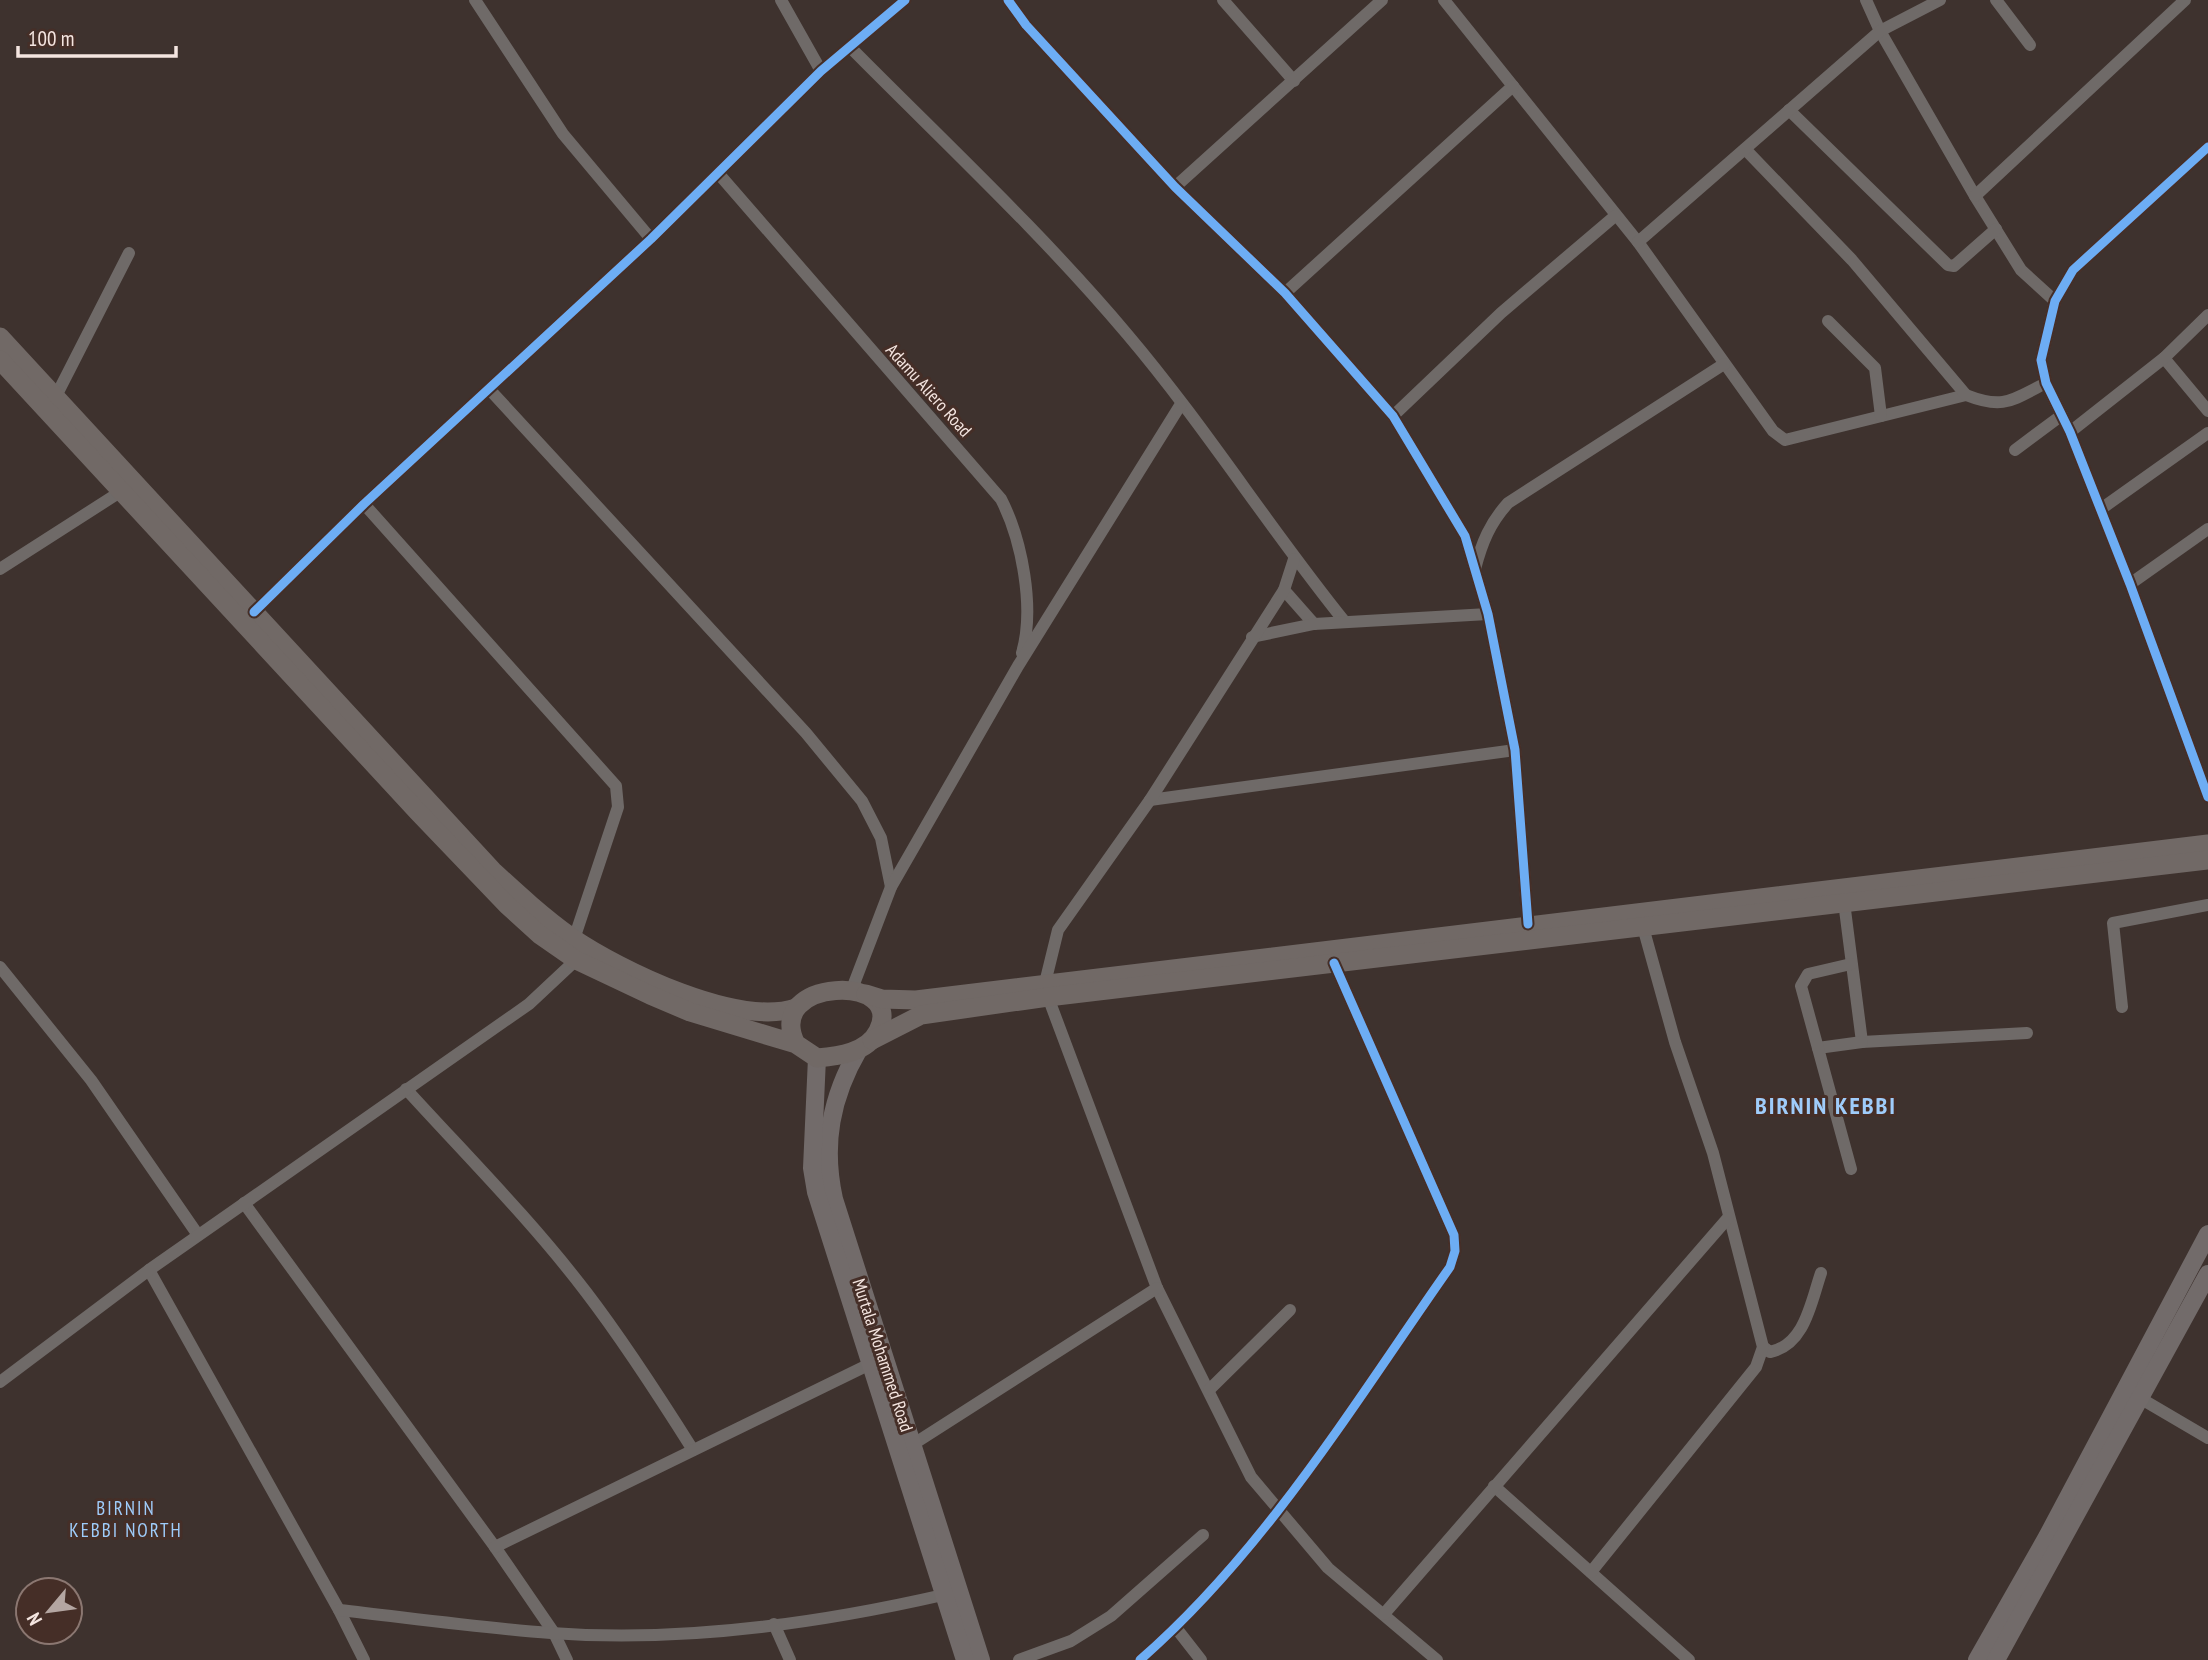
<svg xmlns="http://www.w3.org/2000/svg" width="2208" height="1660" viewBox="0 0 2208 1660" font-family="'PT Sans Narrow',sans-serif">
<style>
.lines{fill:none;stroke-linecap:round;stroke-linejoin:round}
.street{stroke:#6f6a68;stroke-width:12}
.secondary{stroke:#726b6a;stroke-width:18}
.primary{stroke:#716966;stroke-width:19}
.cycleway-casing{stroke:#452e27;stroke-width:13}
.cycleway{stroke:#6dadf4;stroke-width:9}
.labels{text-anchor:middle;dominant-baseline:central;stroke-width:6;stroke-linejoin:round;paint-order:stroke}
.street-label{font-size:18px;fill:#f4e5e0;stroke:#452e27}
.neighbourhood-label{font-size:19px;letter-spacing:2px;fill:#9fccfa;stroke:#452e27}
.district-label{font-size:24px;font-weight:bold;letter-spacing:2px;fill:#9fccfa;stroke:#452e27}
</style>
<rect width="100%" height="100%" fill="#3e322e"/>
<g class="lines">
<g class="street">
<polyline points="475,0 563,134 651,239"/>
<polyline points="781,0 821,71"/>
<polyline points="1008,0 1026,25 1175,187 1285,293 1393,416 1465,536 1488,614 1515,750 1528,924"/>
<polyline points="1223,0 1294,81"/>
<polyline points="1444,0 1638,242 1773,431 1785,440 1966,395"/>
<polyline points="1866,0 1880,31 1975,196 2021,270 2055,301"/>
<polyline points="1996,0 2030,45"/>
<path d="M851,48C944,142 1042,233 1127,334C1205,426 1269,528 1345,622"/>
<polyline points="1789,110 1948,265 1954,266 1996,229"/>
<polyline points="2208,147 2073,270 2055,301 2041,360 2046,383 2070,432 2130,584 2208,797"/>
<path d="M1745,149L1852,260L1966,395C2004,410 2012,400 2046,383"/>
<path d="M718,173L1001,499C1022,540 1035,608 1022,653"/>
<polyline points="1175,187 1382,0"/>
<polyline points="1975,196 2185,0"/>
<polyline points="1638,242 1880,31 1940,0"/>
<polyline points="1285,293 1513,86"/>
<polyline points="1828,321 1875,368 1881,416"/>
<polyline points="2164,358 2208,411"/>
<polyline points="490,390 806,733 862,801 881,838 891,887"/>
<polyline points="53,402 129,253"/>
<polyline points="1393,416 1501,313 1615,216"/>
<polyline points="2070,432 2164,358 2208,315"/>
<polyline points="2015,450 2062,415"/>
<polyline points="364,504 616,786 618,807 574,939"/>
<polyline points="2101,509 2208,433"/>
<polyline points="0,569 120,492"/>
<path d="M1475,569C1482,542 1490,523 1508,503L1724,364"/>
<polyline points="2130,584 2208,529"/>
<polyline points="1284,590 1314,624"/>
<polyline points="254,612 364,504 651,239 821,71 905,0"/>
<polyline points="1252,637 1314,624 1488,614"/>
<polyline points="1150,800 1515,750"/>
<polyline points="1844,902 1862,1042 2027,1033"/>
<polyline points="0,967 91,1080 198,1235"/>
<polyline points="1045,983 1058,930 1150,800 1284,590 1294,559"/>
<polyline points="852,989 891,887 1018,666 1181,404"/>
<polyline points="1048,997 1157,1288 1251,1477 1328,1568 1437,1660"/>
<polyline points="2122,1007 2113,923 2208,905"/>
<polyline points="1818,1048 1862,1042"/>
<path d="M406,1089C467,1156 531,1220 586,1292C625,1343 659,1396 693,1450"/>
<polyline points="1851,1169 1801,986 1808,974 1851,964"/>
<polyline points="244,1203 495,1547 554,1633 567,1660"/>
<polyline points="149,1270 339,1610 364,1660"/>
<path d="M1763,1347L1770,1352C1805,1345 1811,1302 1821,1273"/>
<polyline points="0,1382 149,1270 529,1004 576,960"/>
<polyline points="1209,1390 1290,1310"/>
<polyline points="2133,1394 2208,1438"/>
<polyline points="912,1445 1157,1288"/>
<polyline points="1494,1486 1689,1660"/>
<polyline points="495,1547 870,1364"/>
<polyline points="1591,1572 1756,1367 1763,1347 1713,1153 1675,1042 1643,927"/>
<path d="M339,1610C410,1618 481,1628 551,1633C682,1643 816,1624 943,1595"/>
<polyline points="1384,1614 1728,1218"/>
<polyline points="774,1624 790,1660"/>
<polyline points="1176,1628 1201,1660"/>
<polyline points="1019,1660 1071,1641 1111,1616 1203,1535"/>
<path d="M1140,1660C1266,1550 1355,1402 1450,1267L1455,1251L1454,1235L1334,963"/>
</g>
<g class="secondary">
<path d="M859,1049C831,1097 822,1144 834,1199L981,1660"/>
<polyline points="817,1058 812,1168 816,1192 965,1660"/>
<polyline points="1977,1660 2047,1537 2208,1234"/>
<polyline points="1996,1660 2208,1274"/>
</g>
<g class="primary">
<path d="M0,337L493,871C518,894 543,917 571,937C621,971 737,1027 796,1008"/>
<path d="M0,360L418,812L507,905L540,935L576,960L650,995L690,1012L796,1044L817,1058C838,1056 867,1053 878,1031C908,973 762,977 796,1044"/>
<polyline points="866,994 882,999 916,1000 2208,844"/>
<polyline points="872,1040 921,1015 1048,997 2208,860"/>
</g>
<defs>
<g id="cycleway">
<polyline points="1008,0 1026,25 1175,187 1285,293 1393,416 1465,536 1488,614 1515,750 1528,924"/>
<polyline points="2208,147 2073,270 2055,301 2041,360 2046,383 2070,432 2130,584 2208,797"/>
<polyline points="254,612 364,504 651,239 821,71 905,0"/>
<path d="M1140,1660C1266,1550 1355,1402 1450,1267L1455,1251L1454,1235L1334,963"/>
</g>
</defs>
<use href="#cycleway" class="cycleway-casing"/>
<use href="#cycleway" class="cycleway"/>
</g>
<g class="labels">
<g class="street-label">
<text transform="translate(929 390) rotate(48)">Adamu Aliero Road</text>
<text transform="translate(883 1355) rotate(72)">Murtala Mohammed Road</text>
</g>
<g class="neighbourhood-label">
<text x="126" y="1508">BIRNIN<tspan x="126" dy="22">KEBBI NORTH</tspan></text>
</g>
<g class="district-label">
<text x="1826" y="1105">BIRNIN KEBBI</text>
</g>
</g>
<g transform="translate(49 1611) rotate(241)"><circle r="33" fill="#452e27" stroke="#8b7771" stroke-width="2"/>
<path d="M0-5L12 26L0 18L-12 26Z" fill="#b4a6a2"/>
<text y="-10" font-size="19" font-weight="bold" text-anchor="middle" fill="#f4e5e0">N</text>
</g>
<path d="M18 46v10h158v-10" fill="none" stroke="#f4e5e0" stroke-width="3.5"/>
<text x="28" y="46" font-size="21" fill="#f4e5e0" stroke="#452e27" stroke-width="5" paint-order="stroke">100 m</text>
</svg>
